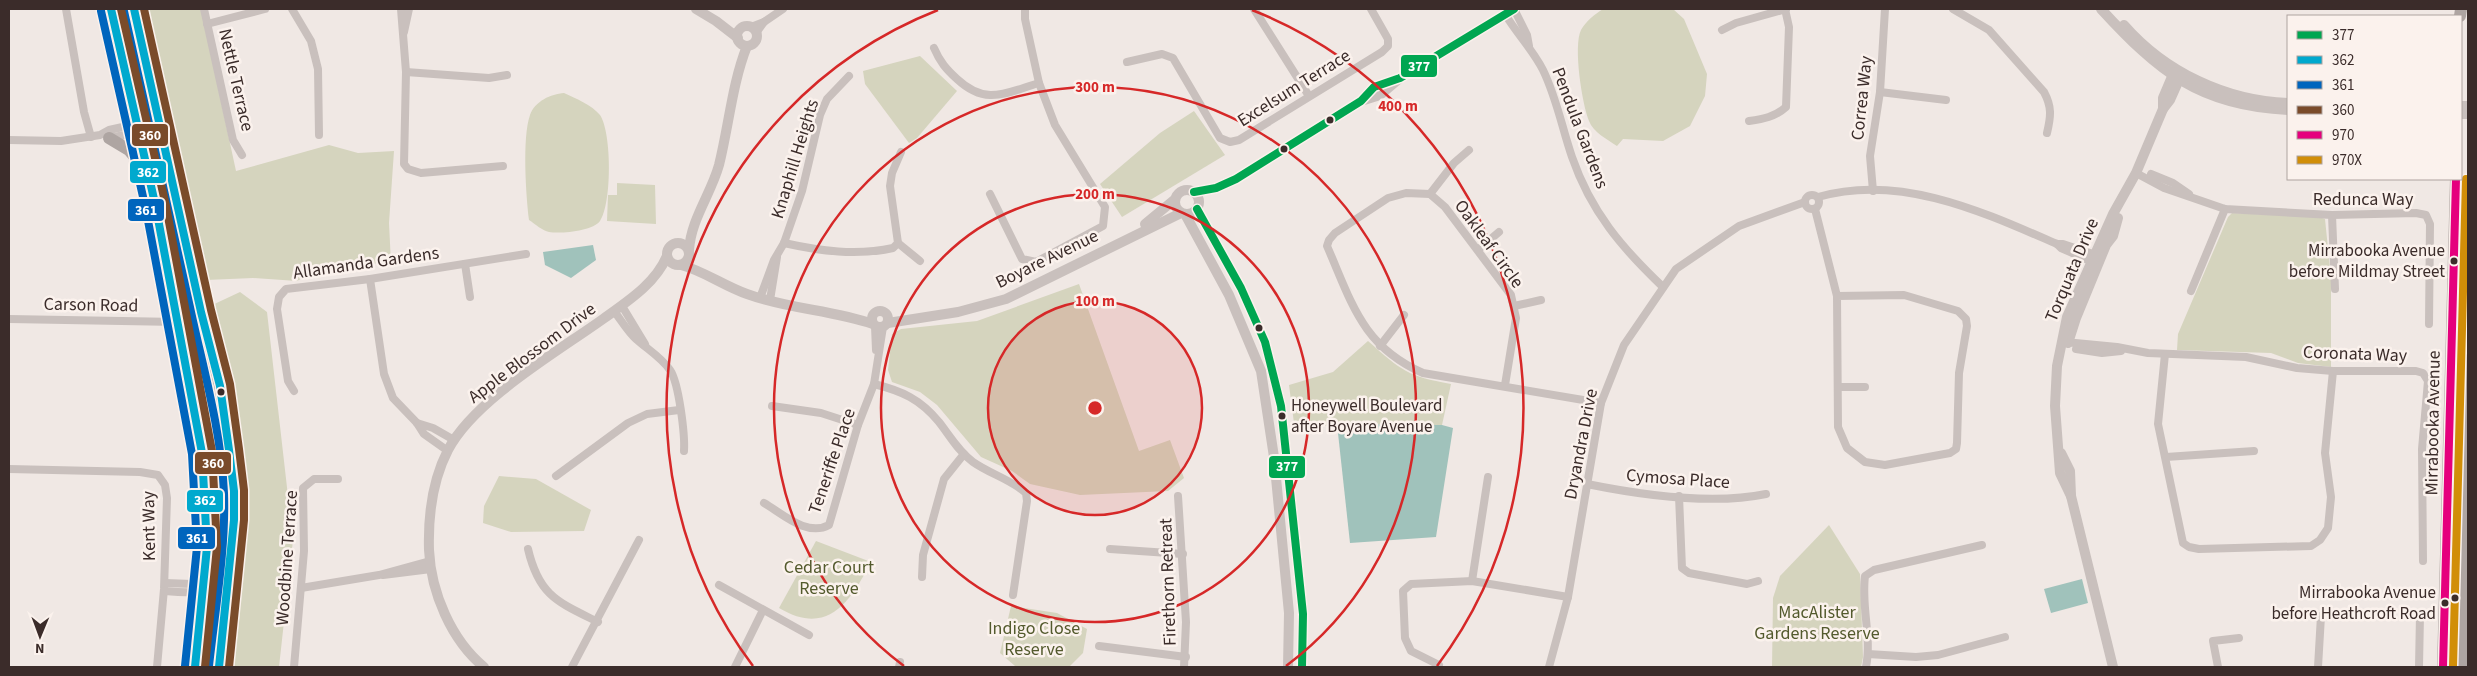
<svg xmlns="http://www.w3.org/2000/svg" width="2477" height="676" viewBox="0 0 2477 676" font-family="'Source Sans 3',sans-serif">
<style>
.green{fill:#d5d4be}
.water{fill:#a0c2bb}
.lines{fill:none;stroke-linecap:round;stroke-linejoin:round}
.minor{stroke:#c9c0bd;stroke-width:8}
.tertiary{stroke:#c9c0bd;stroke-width:10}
.primary{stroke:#aea5a2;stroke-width:12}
.bus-1-casing{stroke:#fbf2ed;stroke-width:11}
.bus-2-casing{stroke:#fbf2ed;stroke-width:11}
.bus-3-casing{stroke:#fbf2ed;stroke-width:11}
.bus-4-casing{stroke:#fbf2ed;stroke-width:11}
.bus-5-casing{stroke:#fbf2ed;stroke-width:11}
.bus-6-casing{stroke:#fbf2ed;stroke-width:11}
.bus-1{stroke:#00a651;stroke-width:8}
.bus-2{stroke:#00a9ce;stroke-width:8}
.bus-3{stroke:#0065bd;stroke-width:8}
.bus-4{stroke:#7a4b2a;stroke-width:8}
.bus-5{stroke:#e5007d;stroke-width:8}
.bus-6{stroke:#d18e08;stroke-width:8}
.ring{fill:none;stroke:#d62828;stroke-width:2.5}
.bus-dot{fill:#3b2c2a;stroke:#fbf2ed;stroke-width:2}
.labels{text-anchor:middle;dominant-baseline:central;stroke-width:5;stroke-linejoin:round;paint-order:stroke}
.bus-label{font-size:17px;fill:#3b2c2a;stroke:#fbf2ed;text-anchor:end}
.street-label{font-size:18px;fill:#3b2c2a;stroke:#fbf2ed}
.park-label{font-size:18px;fill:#535a2d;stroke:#fbf2ed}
.centre{fill:#d62828;stroke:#fbf2ed;stroke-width:2.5}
.ring-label{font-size:15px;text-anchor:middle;font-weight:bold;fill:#d62828;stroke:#fbf2ed;stroke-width:5;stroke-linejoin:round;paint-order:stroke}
.line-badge{stroke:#fbf2ed;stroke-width:2}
.badge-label{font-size:14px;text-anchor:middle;font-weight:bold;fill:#fff}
</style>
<rect width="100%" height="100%" fill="#f0e8e4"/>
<g class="green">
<polygon points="145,9 201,9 236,171 329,145 358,153 394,151 389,223 391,263 361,264 314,272 297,281 253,278 206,280 195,263 152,61"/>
<path d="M1603,9H1673L1684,19L1707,74L1705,96L1690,126L1663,141L1623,139L1617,146C1608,140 1593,132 1589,121C1582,104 1573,46 1581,30C1586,21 1595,14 1603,9Z"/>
<polygon points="920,56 957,91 917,138 909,143 865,84 863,71"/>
<path d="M564,93C575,98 592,105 600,115C612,133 612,204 600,221C593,231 561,234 549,232C543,231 535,224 529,220C526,195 522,138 530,115C535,101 551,94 564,93Z"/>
<polygon points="1194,111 1225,155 1122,217 1100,184 1160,133"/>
<polygon points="617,183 655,185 656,224 607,221 608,195 617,195"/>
<polygon points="2232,213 2319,217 2325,219 2331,278 2331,367 2298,363 2271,353 2177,350 2178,334 2228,217"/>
<polygon points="1079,284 1139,451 1170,440 1184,478 1168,491 1080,495 1030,484 1012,471 981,457 937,405 920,392 892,382 888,370 892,334 901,329 977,321"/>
<polygon points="240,292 267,312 293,540 279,667 234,667 240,612 239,498 208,307"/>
<path d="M1368,341C1402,371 1407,376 1451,384L1442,425L1337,424L1295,431L1289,385L1333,372Z"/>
<polygon points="499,476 536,479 591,510 584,531 511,532 483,523 484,506"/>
<polygon points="1829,525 1860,574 1863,657 1861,667 1772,667 1773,598 1780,576"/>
<path d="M816,541L871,562C850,602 828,637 779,608Z"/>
<polygon points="1011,606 1057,613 1087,629 1083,653 1069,667 1015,666 1000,653"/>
</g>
<g class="water">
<polygon points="593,245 596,260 571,278 545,265 543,252"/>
<polygon points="1337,424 1442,425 1453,428 1436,537 1350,543"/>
<polygon points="2082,579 2088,603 2051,613 2044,589"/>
</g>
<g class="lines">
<g class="minor">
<polyline points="66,9 84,112 91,137"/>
<polyline points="204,9 233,140 242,155"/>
<polyline points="292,9 311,41 318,69 319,135"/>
<polyline points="401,9 406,72 404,164 408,169 421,173 503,166"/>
<polyline points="1254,9 1309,96"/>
<polyline points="1514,9 1527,35 1529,46"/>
<path d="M1953,9L1989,30L2044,92C2052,107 2051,116 2047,133"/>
<path d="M1505,14C1517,34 1533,50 1543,70C1557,99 1562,128 1572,157C1591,212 1622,248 1663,287"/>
<polyline points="207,24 265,9"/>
<polyline points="751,27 764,22 783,9"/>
<polyline points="1722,30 1736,23 1786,9"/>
<polyline points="404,32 409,9"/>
<polyline points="756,33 764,22"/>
<path d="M934,48C940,62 946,69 957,79C986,106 1005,93 1039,83"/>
<polyline points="1127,62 1162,54 1173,58 1220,138 1230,142 1239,140 1382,52 1388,46 1388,39 1371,9"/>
<polyline points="406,72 489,78 507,75"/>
<polyline points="1880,92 1946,100"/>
<path d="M1749,121C1763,119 1775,117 1786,107L1789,27L1785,9"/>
<polyline points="109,138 161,128"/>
<polyline points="9,140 61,141 100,135 109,130 159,119"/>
<polyline points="2136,173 2164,188 2225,209 2332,215 2416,213 2426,215 2430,224 2429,324"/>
<polyline points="2151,174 2173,183 2189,194"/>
<polyline points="1873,191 1870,156 1880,92 1885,9"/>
<polyline points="990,194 1022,259 1036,262 1103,226 1105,207 1055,125 1039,83 1025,19 1025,9"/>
<polyline points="1430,194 1454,163 1469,150"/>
<circle cx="1812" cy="202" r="7"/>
<path d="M1818,197C1900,173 1983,212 2057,244H2063L2099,256"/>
<polyline points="2456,207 2468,208"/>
<polyline points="1815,209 1837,296 1838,427 1847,448 1865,462 1885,465 1950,453 1956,449 1957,443 1959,373 1967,326 1966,319 1958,311 1904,295 1837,296"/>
<polyline points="2332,215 2335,289"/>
<path d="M784,243C820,251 856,256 893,248L898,243L890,186L892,173L901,152"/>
<polyline points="898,243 920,261"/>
<polyline points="2057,244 2061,248 2095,263"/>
<polyline points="1479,249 1499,232"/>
<polyline points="465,264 470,297"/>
<polyline points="370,279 384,374 393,398 417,423 424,434 448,451"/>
<polyline points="2191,291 2225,209"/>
<polyline points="760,298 774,260 784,243 802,191 820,115 827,99 849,76"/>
<polyline points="770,300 777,257"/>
<polyline points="622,306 645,344"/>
<polyline points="1514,306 1541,300"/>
<path d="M614,311C621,320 628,332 636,339C647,349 661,357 670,370C679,383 685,435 684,451"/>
<polyline points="9,319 178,322 201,312"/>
<polyline points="875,326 876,350"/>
<polyline points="2065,342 2117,347 2148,353 2246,357 2297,368 2333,371 2416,371 2423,373 2428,381 2422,449 2423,561"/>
<polyline points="1380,346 1404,315"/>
<polyline points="2076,349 2102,353 2121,351"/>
<polyline points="2165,354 2158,424 2183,543 2189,547 2199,549 2311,546 2320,540 2328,528 2331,497 2325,453 2333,371"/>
<path d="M874,384C902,391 920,399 939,422C950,436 958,451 973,462C990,474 1010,479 1026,493L1027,501L1013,595"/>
<path d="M1505,385L1516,318L1511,295L1445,207L1430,194L1406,193L1388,198L1335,233L1329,240L1327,246C1352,303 1362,346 1423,373L1601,403"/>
<polyline points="1838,387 1865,387"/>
<polyline points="294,391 288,381 277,309 279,297 286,289 370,279 526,254"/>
<polyline points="772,406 821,413 858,425"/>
<polyline points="417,423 433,428 454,440"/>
<polyline points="2166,457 2254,451"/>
<polyline points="9,469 140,472 158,475 165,485 167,498 164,589 157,667"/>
<polyline points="556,476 628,423 647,414 679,410"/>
<path d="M1587,484C1641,495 1713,505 1766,494"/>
<polyline points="1178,496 1186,622 1184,667"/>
<polyline points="1679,496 1682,568 1689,573 1747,584 1758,581"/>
<path d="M764,503C783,514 807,537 829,525L858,425L874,384L883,327"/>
<path d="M528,549C539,596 558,602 598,622"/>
<polyline points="1110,549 1183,554"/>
<polyline points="383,575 431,569"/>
<polyline points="922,577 923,555 944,479 964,454"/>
<polyline points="1472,581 1488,477"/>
<polyline points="165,583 192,584 203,573"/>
<polyline points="719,585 809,635"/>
<polyline points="301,588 379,575 430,561"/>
<path d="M164,591C189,593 216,597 225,568"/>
<polyline points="1099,646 1186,657"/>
<polyline points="1868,654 1916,657 1938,655 2005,637"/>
<polyline points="1439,665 1411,651 1405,638 1403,591 1411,584 1472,581 1568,597"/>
<polyline points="294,667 304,551 303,488 314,479 338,479"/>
<polyline points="572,667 639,540"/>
<polyline points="735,667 763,610"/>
<polyline points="899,667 900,662"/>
<polyline points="1549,667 1568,597 1601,403 1624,345 1676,269 1739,226 1805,202"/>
<path d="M1866,667C1872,637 1861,607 1865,576L1874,570L1982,545"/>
<polyline points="2218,667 2213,641 2239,638"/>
<polyline points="2318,667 2321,616"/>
<polyline points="2419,667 2420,615"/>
</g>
<g class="tertiary">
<polyline points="696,9 716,21 738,38"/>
<path d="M2101,9C2158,71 2199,106 2288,110"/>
<path d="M2124,25C2165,72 2226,101 2288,103"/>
<circle cx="747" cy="36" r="10"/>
<polyline points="1361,101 1380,95 1400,78 1514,9"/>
<polyline points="2461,106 2468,106"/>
<polyline points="2163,109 2163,98 2174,72"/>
<polyline points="2461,114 2468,114"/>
<circle cx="1187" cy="202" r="12"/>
<polyline points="1194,192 1216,188 1236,179 1361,101 1374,87 1400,78"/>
<polyline points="1197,209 1241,288 1265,342 1281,406 1303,614 1302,667"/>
<polyline points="1185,214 1229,295 1261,371 1274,457 1289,613 1288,667"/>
<polyline points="1145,224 1174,200"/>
<circle cx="678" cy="254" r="11"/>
<path d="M689,250C691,219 711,194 719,165C729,125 732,84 747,46"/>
<path d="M681,265C704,271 724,286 747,294C788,309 832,310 873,324"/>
<circle cx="880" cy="319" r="8"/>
<polyline points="888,323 958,312 1006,299 1181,213"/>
<polyline points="2068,343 2076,318 2106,245 2113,236 2118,218"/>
<polyline points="2061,453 2070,471 2071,496 2113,667"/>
<polyline points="2071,496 2060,473 2055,406 2057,366 2067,317 2113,214 2136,173 2163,109 2170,100 2182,73"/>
<path d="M484,667C451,640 431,592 429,550C428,516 432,481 448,450C474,400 557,352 603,319C628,301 655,284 667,256"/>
</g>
<g class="primary">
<polyline points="111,9 156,208 202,453 207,547 195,667"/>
<polyline points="134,9 201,312 220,386 229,450 234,491 234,520 219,667"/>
<polyline points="2460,16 2461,9"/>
<polyline points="109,138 129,150 146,170"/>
<polyline points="2443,667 2456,179"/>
<polyline points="2461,667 2468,360"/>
</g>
<defs>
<g id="bus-1">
<polyline points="1194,192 1216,188 1236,179 1361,101 1374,87 1400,78 1514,9"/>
<polyline points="1197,209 1241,288 1265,342 1281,406 1303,614 1302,667"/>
</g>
<g id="bus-2">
<polyline points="111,9 156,208 202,453 207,547 195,667"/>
<polyline points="134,9 201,312 220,386 229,450 234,491 234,520 219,667"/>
</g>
<g id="bus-3">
<polyline points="101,11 146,210 192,454 197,547 185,666"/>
<path d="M124,11C146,110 168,208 190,307C203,368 221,429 224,493C226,548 215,611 209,666"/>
</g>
<g id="bus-4">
<polyline points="121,9 166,206 212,451 217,547 205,667"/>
<polyline points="144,9 211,310 230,384 239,449 244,490 244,520 229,667"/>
</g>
<polyline id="bus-5" points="2443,667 2456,179"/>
<polyline id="bus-6" points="2453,667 2466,179"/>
</defs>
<use href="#bus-1" class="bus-1-casing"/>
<use href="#bus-2" class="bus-2-casing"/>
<use href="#bus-3" class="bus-3-casing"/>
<use href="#bus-4" class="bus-4-casing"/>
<use href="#bus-5" class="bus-5-casing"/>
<use href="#bus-6" class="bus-6-casing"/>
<use href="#bus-1" class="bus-1"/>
<use href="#bus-2" class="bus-2"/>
<use href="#bus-3" class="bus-3"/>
<use href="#bus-4" class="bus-4"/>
<use href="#bus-5" class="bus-5"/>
<use href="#bus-6" class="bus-6"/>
</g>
<circle cx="1095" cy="408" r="107" fill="#d62828" fill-opacity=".12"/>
<g class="ring">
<circle cx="1095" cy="408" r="107"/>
<circle cx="1095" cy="408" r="214"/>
<path d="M904 666A321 321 0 1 1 1286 666"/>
<path d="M753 666A428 428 0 0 1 938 10M1252 10A428 428 0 0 1 1437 666"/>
</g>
<g class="bus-dot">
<circle cx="1330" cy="120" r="4.5"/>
<circle cx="1284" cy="149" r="4.5"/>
<circle cx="2454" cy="261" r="4.5"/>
<circle cx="1259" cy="328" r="4.5"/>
<circle cx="221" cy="392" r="4.5"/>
<circle cx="1282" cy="416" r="4.5"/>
<circle cx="2455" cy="598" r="4.5"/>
<circle cx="2445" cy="603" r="4.5"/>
</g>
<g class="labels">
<g class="bus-label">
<text x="2445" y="251">Mirrabooka Avenue<tspan x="2445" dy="21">before Mildmay Street</tspan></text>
<text x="1291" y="406" text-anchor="start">Honeywell Boulevard<tspan x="1291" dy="21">after Boyare Avenue</tspan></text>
<text x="2436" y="593">Mirrabooka Avenue<tspan x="2436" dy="21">before Heathcroft Road</tspan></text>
</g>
<g class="street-label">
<text transform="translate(236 80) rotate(77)">Nettle Terrace</text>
<text transform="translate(1294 88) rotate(-32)">Excelsum Terrace</text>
<text transform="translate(1862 98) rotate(-84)">Correa Way</text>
<text transform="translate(1580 128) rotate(69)">Pendula Gardens</text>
<text transform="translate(795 159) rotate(-73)">Knaphill Heights</text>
<text x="2363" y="199">Redunca Way</text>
<text transform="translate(1489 244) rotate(54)">Oakleaf Circle</text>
<text transform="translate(1047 259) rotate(-26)">Boyare Avenue</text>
<text transform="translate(366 263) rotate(-8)">Allamanda Gardens</text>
<text transform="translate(2072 270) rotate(-67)">Torquata Drive</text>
<text transform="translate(91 305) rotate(1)">Carson Road</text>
<text transform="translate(532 353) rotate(-37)">Apple Blossom Drive</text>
<text transform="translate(2355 354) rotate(2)">Coronata Way</text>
<text transform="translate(2433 423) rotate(-89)">Mirrabooka Avenue</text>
<text transform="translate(1581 444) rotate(-79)">Dryandra Drive</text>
<text transform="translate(832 461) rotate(-71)">Teneriffe Place</text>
<text transform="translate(1678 479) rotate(4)">Cymosa Place</text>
<text transform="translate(149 526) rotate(-91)">Kent Way</text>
<text transform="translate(287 558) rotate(-86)">Woodbine Terrace</text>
<text transform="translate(1168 582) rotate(-92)">Firethorn Retreat</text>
</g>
<g class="park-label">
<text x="829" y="567">Cedar Court<tspan x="829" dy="21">Reserve</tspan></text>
<text x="1817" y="612">MacAlister<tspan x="1817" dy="21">Gardens Reserve</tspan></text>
<text x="1034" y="628">Indigo Close<tspan x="1034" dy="21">Reserve</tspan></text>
</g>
</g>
<circle cx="1095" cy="408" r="8" class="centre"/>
<g class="ring-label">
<text x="1095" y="92">300 m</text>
<text x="1398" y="111">400 m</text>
<text x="1095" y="199">200 m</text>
<text x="1095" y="306">100 m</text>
</g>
<g class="line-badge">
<rect x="1400" y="54" width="38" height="24" rx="5" fill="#00a651"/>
<rect x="131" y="123" width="38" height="24" rx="5" fill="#7a4b2a"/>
<rect x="129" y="160" width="38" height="24" rx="5" fill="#00a9ce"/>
<rect x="127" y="198" width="38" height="24" rx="5" fill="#0065bd"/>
<rect x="194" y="451" width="38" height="24" rx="5" fill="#7a4b2a"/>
<rect x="1268" y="455" width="38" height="24" rx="5" fill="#00a651"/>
<rect x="186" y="489" width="38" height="24" rx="5" fill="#00a9ce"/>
<rect x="177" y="526" width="39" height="24" rx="5" fill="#0065bd"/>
</g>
<g class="badge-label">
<text x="1419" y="71">377</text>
<text x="150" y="140">360</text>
<text x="148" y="177">362</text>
<text x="146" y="215">361</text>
<text x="213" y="468">360</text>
<text x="1287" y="471">377</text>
<text x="205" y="505">362</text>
<text x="197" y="543">361</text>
</g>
<rect width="2477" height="676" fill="none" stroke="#3b2c2a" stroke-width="20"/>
<rect x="2287" y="15" width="175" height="165" fill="#fbf2ed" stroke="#aea39f"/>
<rect x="2297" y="31" width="25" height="8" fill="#00a651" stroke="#aea39f"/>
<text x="2332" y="40" font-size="15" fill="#3b2c2a">377</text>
<rect x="2297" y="56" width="25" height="8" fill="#00a9ce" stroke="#aea39f"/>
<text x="2332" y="65" font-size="15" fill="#3b2c2a">362</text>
<rect x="2297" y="81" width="25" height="8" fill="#0065bd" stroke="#aea39f"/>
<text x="2332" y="90" font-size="15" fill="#3b2c2a">361</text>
<rect x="2297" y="106" width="25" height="8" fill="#7a4b2a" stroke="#aea39f"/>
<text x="2332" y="115" font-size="15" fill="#3b2c2a">360</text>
<rect x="2297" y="131" width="25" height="8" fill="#e5007d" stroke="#aea39f"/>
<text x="2332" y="140" font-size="15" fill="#3b2c2a">970</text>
<rect x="2297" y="156" width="25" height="8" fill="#d18e08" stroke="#aea39f"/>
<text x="2332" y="165" font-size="15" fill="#3b2c2a">970X</text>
<g transform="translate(40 636) rotate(181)" stroke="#fbf2ed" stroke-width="4" paint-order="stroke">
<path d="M0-4L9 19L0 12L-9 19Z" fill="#3b2c2a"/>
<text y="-8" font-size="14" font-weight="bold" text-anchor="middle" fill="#3b2c2a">N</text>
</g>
</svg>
